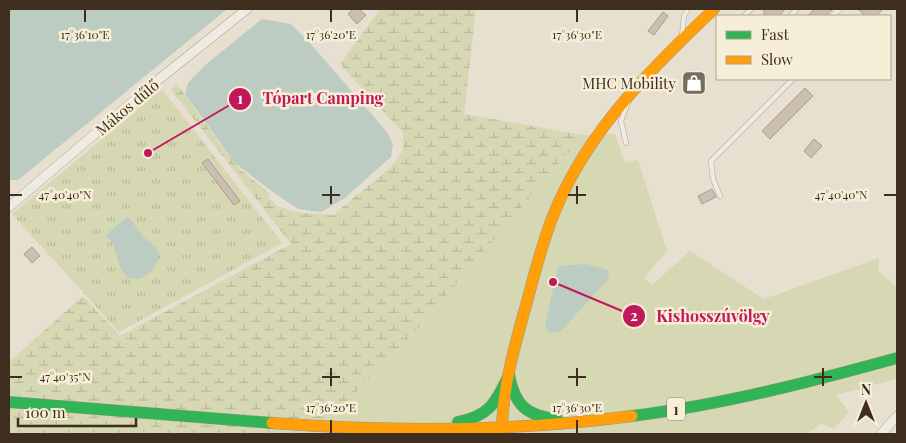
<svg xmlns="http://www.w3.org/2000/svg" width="906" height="443" viewBox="0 0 906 443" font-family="'Playfair Display',serif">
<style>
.grass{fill:#d6d7b3}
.wetland{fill:url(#wetland-marsh)}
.park{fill:url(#park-tufts)}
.water{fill:#bcccc2}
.building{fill:#cbbfb2;stroke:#a89c90}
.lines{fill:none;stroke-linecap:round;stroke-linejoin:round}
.lane-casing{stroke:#ada599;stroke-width:5.5}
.street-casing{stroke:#ada599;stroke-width:10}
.fast-casing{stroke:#9c958a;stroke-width:12}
.slow-casing{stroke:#9c958a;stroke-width:12}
.lane{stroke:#efebe3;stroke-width:4.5}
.street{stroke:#efebe3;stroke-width:9}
.fast{stroke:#30b455;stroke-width:11}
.slow{stroke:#ff9f0a;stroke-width:11}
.ticks{fill:none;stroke:#3d2e20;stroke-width:2}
.labels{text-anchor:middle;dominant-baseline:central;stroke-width:5;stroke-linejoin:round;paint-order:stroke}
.shield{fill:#f7eed8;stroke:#756857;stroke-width:1}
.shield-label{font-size:14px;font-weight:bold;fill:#3d2e20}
.poi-label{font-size:15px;fill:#3d2e20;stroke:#f7eed8;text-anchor:end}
.street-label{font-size:15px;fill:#3d2e20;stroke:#f7eed8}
.ticks-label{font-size:12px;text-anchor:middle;fill:#3d2e20;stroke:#f7eed8;stroke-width:5;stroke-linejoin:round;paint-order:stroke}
.leader{fill:none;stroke:#c2185b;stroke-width:2}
.callout-dot{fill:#c2185b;stroke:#f7eed8;stroke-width:2}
.mark-label{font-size:15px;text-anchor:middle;font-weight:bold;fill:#fff}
.callout-label{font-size:16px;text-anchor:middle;font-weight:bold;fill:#c2185b;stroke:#f7eed8;stroke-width:5;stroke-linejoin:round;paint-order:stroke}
</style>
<defs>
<pattern id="wetland-marsh" width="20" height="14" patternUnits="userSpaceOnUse" patternTransform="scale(1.25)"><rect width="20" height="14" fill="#d6d7b3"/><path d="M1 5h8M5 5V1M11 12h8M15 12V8" fill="none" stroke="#b9b99a"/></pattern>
<pattern id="park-tufts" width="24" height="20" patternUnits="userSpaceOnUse" patternTransform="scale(1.25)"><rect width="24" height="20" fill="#d6d7b3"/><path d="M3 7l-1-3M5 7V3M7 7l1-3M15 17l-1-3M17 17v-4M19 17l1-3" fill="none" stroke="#b9b99a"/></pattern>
</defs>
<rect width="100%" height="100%" fill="#e7e0d1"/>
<polygon class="grass" points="615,134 625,163 638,160 667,251 644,278 652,285 690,251 764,299 879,258 878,270 897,288 897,379 836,395 849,412 834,429 821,424 809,432 809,434 315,434 426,320 583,135"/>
<polygon class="wetland" points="380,9 476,9 464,114 583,135 426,320 315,434 9,434 9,362 83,296 120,336 291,244 171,90 177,84 220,144 240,169 269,193 268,197 279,207 302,213 333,215 392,166 403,150 403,133 340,64"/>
<polygon class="park" points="162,89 282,243 119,332 12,214"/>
<g class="water">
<polygon points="9,9 227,9 18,180 9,180"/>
<polygon points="262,19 291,24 310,43 387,132 393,145 391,157 345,198 321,212 298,209 270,190 235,163 185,94 188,83 204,66"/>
<path d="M128,217C135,224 142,237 149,242C152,244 156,246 158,250C162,262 148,279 135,279C133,278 130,277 128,278L121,270L113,244L106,235L116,226Z"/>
<polygon points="586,264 608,270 609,278 561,331 550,333 545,326 558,266"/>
</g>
<g class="building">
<polygon points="353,9 359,9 366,15 357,24 348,14"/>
<polygon points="764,9 785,9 779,16 764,16"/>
<polygon points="815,9 833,9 825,16 807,16"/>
<polygon points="858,9 883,9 876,16 865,16"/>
<polygon points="663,12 668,16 654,35 648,31"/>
<polygon points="805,88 813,96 770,139 762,131"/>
<polygon points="814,139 822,146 811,158 804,151"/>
<polygon points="208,159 240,201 234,205 202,163"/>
<polygon points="712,189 716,197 702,204 698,196"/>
<polygon points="32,247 40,256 32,263 24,254"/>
</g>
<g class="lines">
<defs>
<g id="lane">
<polyline points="744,16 751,9"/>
<polyline points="790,16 797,9"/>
<polyline points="832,16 840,9"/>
<polyline points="682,36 684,16 688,9"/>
<polyline points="626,143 621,121 628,102"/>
<polyline points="720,196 713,179 711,161 793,79"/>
</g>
<g id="street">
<polyline points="9,207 158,80 247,9"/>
<polyline points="881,434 897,416"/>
</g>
<g id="fast">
<path d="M509,375C515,405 526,416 557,419"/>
<polyline points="9,402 272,423"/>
<path d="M632,416C721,405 810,382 897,358"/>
<path d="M458,422C490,416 496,402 509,375"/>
</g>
<g id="slow">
<path d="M272,423C392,432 512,432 632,416"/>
<path d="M502,428C503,387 514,348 525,309C534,276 542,242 555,211C589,129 651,69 714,9"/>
</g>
</defs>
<use href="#lane" class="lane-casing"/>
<use href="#street" class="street-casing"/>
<use href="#fast" class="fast-casing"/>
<use href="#slow" class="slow-casing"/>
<use href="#lane" class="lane"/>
<use href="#street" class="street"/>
<use href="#fast" class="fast"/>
<use href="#slow" class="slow"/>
</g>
<path class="ticks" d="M85,10V22M331,10V22M577,10V22M331,186V204M577,186V204M10,195H22M322,195H340M568,195H586M884,195H896M331,368V386M577,368V386M823,368V386M10,377H22M322,377H340M568,377H586M814,377H832M331,420V433M577,420V433"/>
<defs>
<symbol id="shop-square" viewBox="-11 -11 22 22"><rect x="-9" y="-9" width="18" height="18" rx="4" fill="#786c5e" stroke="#f7eed8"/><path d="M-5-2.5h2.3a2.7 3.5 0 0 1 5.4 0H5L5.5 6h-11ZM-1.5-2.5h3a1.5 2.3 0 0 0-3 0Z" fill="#fff"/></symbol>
</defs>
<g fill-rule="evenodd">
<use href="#shop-square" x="680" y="69" width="28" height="28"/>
</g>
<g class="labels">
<rect class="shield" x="667" y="397.5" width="18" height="23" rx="4"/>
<g class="shield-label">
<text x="676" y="409">1</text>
</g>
<g class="poi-label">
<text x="676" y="83">MHC Mobility</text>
</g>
<g class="street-label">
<text transform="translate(127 107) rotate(-40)">Mákos dűlő</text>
</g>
</g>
<g class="ticks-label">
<text x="85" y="39">17°36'10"E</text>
<text x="331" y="39">17°36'20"E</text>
<text x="577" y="39">17°36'30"E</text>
<text x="65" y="199">47°40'40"N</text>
<text x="841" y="199">47°40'40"N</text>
<text x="65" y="381">47°40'35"N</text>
<text x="331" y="412">17°36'20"E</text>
<text x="577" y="412">17°36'30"E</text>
</g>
<path class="leader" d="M148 153L240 99M553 282L634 316"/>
<g class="callout-dot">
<circle cx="148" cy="153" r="5"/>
<circle cx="553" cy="282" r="5"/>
<circle cx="240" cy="99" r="12"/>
<circle cx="634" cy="316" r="12"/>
</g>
<g class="mark-label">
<text x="240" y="104">1</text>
<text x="634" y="321">2</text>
</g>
<g class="callout-label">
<text x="323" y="104">Tópart Camping</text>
<text x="713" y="322">Kishosszúvölgy</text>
</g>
<rect width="906" height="443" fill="none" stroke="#3d2e20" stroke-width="20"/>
<rect x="716" y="15" width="175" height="65" fill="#f7eed8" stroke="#ada18e"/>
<rect x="726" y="31" width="25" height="8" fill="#30b455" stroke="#ada18e"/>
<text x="761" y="40" font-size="15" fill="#3d2e20">Fast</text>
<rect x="726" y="56" width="25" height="8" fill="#ff9f0a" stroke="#ada18e"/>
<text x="761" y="65" font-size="15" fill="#3d2e20">Slow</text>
<g transform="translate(866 403)" stroke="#f7eed8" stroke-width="4" paint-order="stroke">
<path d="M0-4L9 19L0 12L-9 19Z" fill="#3d2e20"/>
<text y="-8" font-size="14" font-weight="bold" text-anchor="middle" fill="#3d2e20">N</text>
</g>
<path d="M18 418v8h118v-8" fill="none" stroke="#3d2e20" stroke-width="2.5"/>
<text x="25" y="418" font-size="15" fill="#3d2e20" stroke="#f7eed8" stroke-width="4" paint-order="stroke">100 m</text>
</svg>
